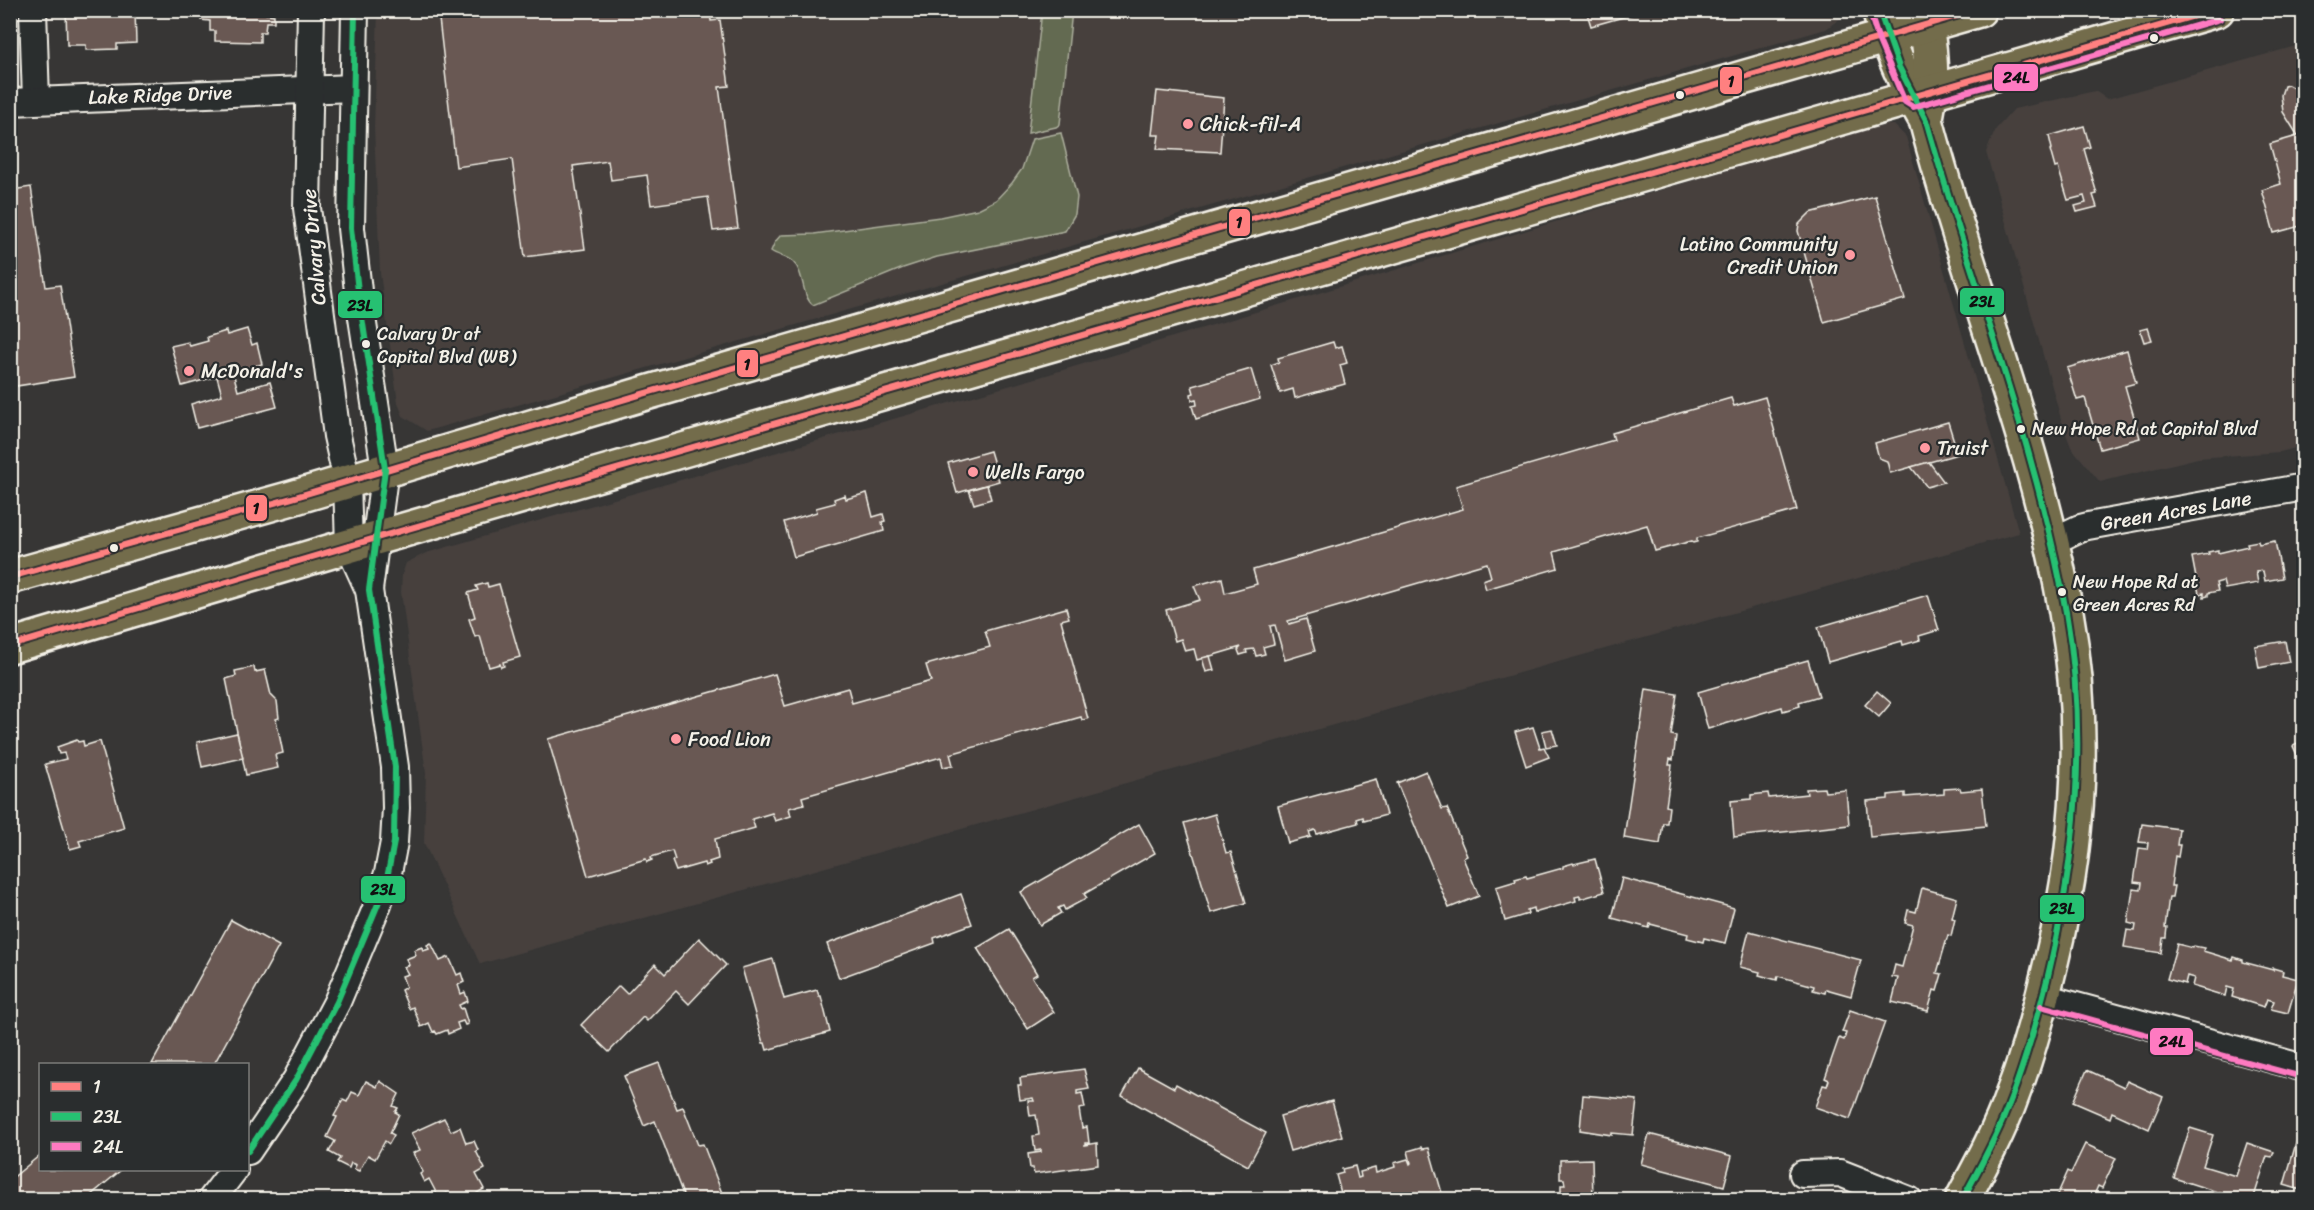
<svg xmlns="http://www.w3.org/2000/svg" width="2314" height="1210" viewBox="0 0 2314 1210" font-family="Sriracha,sans-serif">
<style>
.built{fill:#46403e}
.green{fill:#636b51;stroke:#acae9c;stroke-width:1.5}
.building{fill:#695852;stroke:#f4f1e8;stroke-width:1.5}
.lines{fill:none;stroke-linecap:round;stroke-linejoin:round}
.minor-casing{stroke:#f4f1e8;stroke-width:30}
.major-casing{stroke:#f4f1e8;stroke-width:38}
.highway-casing{stroke:#f4f1e8;stroke-width:38}
.minor{stroke:#2a2d2e;stroke-width:26}
.major{stroke:#736c4b;stroke-width:33}
.highway{stroke:#736c4b;stroke-width:33}
.bus-1-casing{stroke:#2a2d2e;stroke-width:10}
.bus-2-casing{stroke:#2a2d2e;stroke-width:10}
.bus-3-casing{stroke:#2a2d2e;stroke-width:10}
.bus-1{stroke:#ff8080;stroke-width:6}
.bus-2{stroke:#26c172;stroke-width:6}
.bus-3{stroke:#fe7ac1;stroke-width:6}
.bus-dot{fill:#f4f1e8;stroke:#2a2d2e;stroke-width:2}
.poi-dot{fill:#ff9aa2;stroke:#2a2d2e;stroke-width:2}
.labels{text-anchor:middle;dominant-baseline:central;stroke-width:4.5;stroke-linejoin:round;paint-order:stroke}
.bus-label{font-size:18px;fill:#f4f1e8;stroke:#2a2d2e;text-anchor:start}
.street-label{font-size:20px;fill:#f4f1e8;stroke:#2a2d2e}
.poi-label{font-size:20px;fill:#f4f1e8;stroke:#2a2d2e;text-anchor:start}
.line-badge{stroke:#2a2d2e;stroke-width:2}
.pale-badge-label{font-size:16px;text-anchor:middle;font-weight:bold;fill:#111}
</style>
<rect width="100%" height="100%" fill="#373635"/>
<filter id="ink" filterUnits="userSpaceOnUse"><feTurbulence type="fractalNoise" baseFrequency=".0167" numOctaves="2"/><feDisplacementMap in="SourceGraphic" scale="12" xChannelSelector="R" yChannelSelector="G"/><feConvolveMatrix kernelMatrix="1 2 1 2 8 2 1 2 1" color-interpolation-filters="sRGB"/></filter>
<g filter="url(#ink)">
<g class="built">
<polygon points="378,11 1845,11 1841,18 1826,29 427,431 403,416 398,403 380,273 374,127"/>
<polygon points="2303,44 2303,446 2280,452 2198,458 2100,482 2071,447 2063,426 1986,152 1996,129 2014,109 2095,91 2107,99"/>
<polygon points="1877,125 1894,125 1906,137 2019,533 480,964 424,843 426,773 401,592 402,575 406,563 426,553 1043,376"/>
</g>
<g class="green">
<polygon points="1042,11 1072,11 1060,124 1056,127 1028,133"/>
<path d="M1061,133L1077,197L1075,214L1065,231L937,257L903,268L813,305C801,296 805,273 793,262C786,256 778,256 771,251L775,242L781,235L814,234L940,217L978,209L996,200L1012,183L1022,169L1032,139Z"/>
</g>
<g class="building">
<polygon points="66,10 135,10 136,43 117,44 117,49 86,50 86,45 67,45"/>
<polygon points="210,10 266,10 266,14 274,15 274,22 266,22 265,32 260,32 260,42 215,41 215,31 210,31 210,21 201,20 202,13 210,13"/>
<polygon points="438,10 710,10 711,21 720,20 729,86 719,87 738,228 713,231 708,197 651,205 647,175 611,180 608,161 573,166 585,249 525,257 512,159 456,167"/>
<polygon points="1586,10 1648,10 1591,26"/>
<polygon points="2288,85 2304,94 2304,134 2298,136 2283,112 2281,95 2284,86"/>
<polygon points="1157,91 1224,98 1220,152 1157,149 1159,135 1152,135"/>
<polygon points="2084,126 2090,147 2084,149 2097,194 2093,195 2097,207 2077,212 2075,206 2086,203 2084,196 2068,200 2058,167 2055,168 2050,150 2052,149 2049,136"/>
<polygon points="2304,134 2304,225 2274,233 2262,190 2281,184 2270,144"/>
<polygon points="10,187 12,190 31,187 46,287 60,285 74,377 10,387"/>
<polygon points="1875,196 1905,299 1824,322 1798,231 1799,224 1810,213"/>
<polygon points="2148,328 2152,340 2144,342 2140,330"/>
<polygon points="247,329 252,345 257,343 262,364 182,386 171,346 188,342 190,346 208,341 207,337 226,331 227,335"/>
<polygon points="1333,342 1335,348 1342,346 1347,363 1340,365 1345,384 1295,398 1293,389 1280,393 1271,365 1279,362 1278,358"/>
<polygon points="2127,350 2136,383 2125,386 2140,438 2100,449 2085,398 2077,400 2067,368"/>
<polygon points="1251,369 1260,399 1196,419 1192,406 1197,405 1196,399 1192,400 1191,394 1194,393 1192,386"/>
<polygon points="233,372 238,391 270,382 277,407 197,428 191,404 222,395 217,377"/>
<polygon points="1765,397 1797,510 1697,538 1697,542 1693,543 1692,541 1655,551 1647,525 1554,552 1558,568 1486,589 1483,580 1491,577 1487,563 1288,621 1289,624 1306,619 1315,651 1285,660 1275,625 1270,626 1274,644 1263,647 1265,654 1256,656 1254,649 1246,650 1247,653 1240,655 1238,650 1241,647 1197,660 1194,649 1185,651 1181,639 1175,641 1166,610 1200,600 1194,586 1222,578 1225,593 1257,584 1253,570 1463,509 1456,486 1614,440 1612,433 1731,398 1734,406"/>
<polygon points="1948,422 1958,454 1890,473 1887,461 1879,458 1875,443"/>
<polygon points="990,451 999,481 957,493 948,463"/>
<polygon points="1929,462 1944,482 1927,487 1911,467"/>
<polygon points="987,485 991,499 974,504 969,490"/>
<polygon points="867,493 873,517 883,514 885,521 882,522 884,531 794,557 784,522 817,512 816,508 835,503 834,499 845,495 846,499"/>
<polygon points="2258,541 2259,544 2275,541 2282,578 2265,581 2263,571 2256,572 2258,583 2225,589 2223,581 2216,583 2218,591 2208,593 2208,596 2204,597 2204,593 2199,594 2192,557 2209,554 2208,552 2218,550 2218,553 2248,546 2247,543"/>
<polygon points="487,583 488,587 499,584 520,657 503,662 504,666 501,667 500,664 489,667 480,636 475,637 469,619 475,617 468,593 478,590 476,586"/>
<polygon points="1928,595 1939,630 1919,636 1920,640 1903,645 1902,641 1828,662 1818,627"/>
<polygon points="1066,608 1069,618 1061,620 1088,719 1082,720 1081,717 950,754 953,765 943,767 941,757 802,797 804,804 789,808 791,816 775,821 772,813 752,819 755,828 715,839 718,859 709,862 710,864 705,866 704,863 676,871 672,861 675,860 672,851 651,857 652,860 647,862 646,859 588,876 548,739 775,674 785,706 848,688 852,703 931,681 926,665 990,647 985,631"/>
<polygon points="2285,641 2289,662 2259,668 2255,646"/>
<polygon points="1210,656 1214,670 1206,672 1202,658"/>
<polygon points="1808,660 1819,696 1799,702 1800,706 1783,711 1782,707 1708,729 1698,692"/>
<polygon points="254,667 255,672 265,670 271,695 277,701 279,718 276,719 283,753 275,755 278,768 246,775 226,679 236,676 235,671"/>
<polygon points="1646,689 1677,694 1671,735 1676,736 1673,760 1670,759 1669,765 1672,765 1666,806 1669,807 1667,823 1663,823 1660,844 1624,838"/>
<polygon points="1877,691 1891,703 1879,717 1865,705"/>
<polygon points="1533,727 1540,748 1544,747 1549,757 1526,766 1515,732"/>
<polygon points="1552,729 1557,745 1546,747 1542,731"/>
<polygon points="237,733 243,758 202,767 197,742"/>
<polygon points="77,740 78,742 83,741 84,746 100,741 124,828 79,841 81,846 70,849 45,764 66,759 64,753 59,754 57,747"/>
<polygon points="2304,741 2304,770 2293,746"/>
<polygon points="1426,771 1442,809 1447,808 1467,856 1463,858 1479,896 1449,908 1397,783"/>
<polygon points="1376,779 1386,815 1364,821 1363,817 1357,819 1358,823 1317,834 1315,830 1309,832 1311,837 1288,843 1278,806"/>
<polygon points="1824,788 1825,792 1846,790 1849,825 1734,837 1731,801 1751,799 1751,795 1768,793 1769,798 1807,794 1806,789"/>
<polygon points="1960,788 1961,791 1982,789 1986,826 1870,837 1867,801 1888,799 1888,795 1905,793 1905,797 1944,794 1944,789"/>
<polygon points="1215,814 1226,853 1231,852 1246,903 1211,913 1184,823"/>
<polygon points="1139,824 1155,853 1084,894 1087,898 1065,910 1063,906 1058,908 1061,913 1040,925 1021,892"/>
<polygon points="2142,824 2179,829 2177,845 2180,845 2178,857 2175,856 2171,886 2174,886 2172,897 2169,897 2165,927 2167,927 2166,936 2166,938 2163,938 2161,953 2124,947 2127,930 2135,931 2136,925 2128,923 2133,889 2141,890 2142,883 2134,882 2139,848 2147,849 2148,843 2139,842"/>
<polygon points="1595,859 1604,892 1580,899 1580,896 1575,897 1576,901 1534,913 1533,908 1527,910 1528,914 1505,921 1496,887 1516,881 1515,879 1526,876 1527,878 1563,868 1563,866 1573,863 1574,864"/>
<polygon points="1622,878 1734,908 1725,943 1704,938 1703,942 1687,938 1688,934 1650,924 1649,928 1612,918"/>
<polygon points="1922,888 1957,898 1952,918 1955,919 1951,936 1948,935 1937,973 1942,974 1937,991 1934,990 1928,1011 1892,1002 1898,978 1892,977 1895,965 1902,967 1913,925 1905,923 1908,910 1916,912"/>
<polygon points="961,894 972,924 934,938 935,943 839,978 827,944"/>
<polygon points="231,920 279,946 214,1064 152,1064"/>
<polygon points="1009,929 1037,974 1032,977 1054,1012 1028,1029 977,948"/>
<polygon points="1749,931 1861,960 1851,996 1826,989 1825,993 1813,990 1814,986 1778,976 1777,980 1759,975 1760,972 1740,967"/>
<polygon points="699,938 726,965 689,1004 676,991 647,1021 643,1017 609,1052 581,1025 619,986 627,994 655,964 665,974"/>
<polygon points="431,943 440,961 449,957 457,975 461,973 464,982 458,985 461,994 465,992 468,1001 459,1005 461,1009 463,1008 468,1024 465,1025 463,1021 457,1023 459,1029 448,1034 447,1030 437,1034 435,1031 433,1032 429,1023 421,1027 413,1007 409,1009 401,990 406,987 402,976 408,974 404,967 409,965 406,959 416,955 414,950 422,947 423,951 429,949 427,945"/>
<polygon points="2177,944 2193,948 2194,946 2204,948 2203,951 2233,960 2234,957 2243,960 2243,962 2273,970 2273,968 2283,971 2282,975 2298,979 2288,1013 2271,1009 2274,1001 2267,999 2264,1007 2232,997 2234,989 2227,987 2225,996 2192,986 2194,978 2187,976 2185,984 2167,979"/>
<polygon points="773,959 784,999 817,990 819,996 821,996 830,1032 767,1050 765,1043 763,1043 742,968"/>
<polygon points="1850,1010 1885,1022 1850,1119 1815,1107 1823,1085 1827,1086 1829,1080 1825,1078 1839,1038 1844,1040 1846,1033 1842,1032"/>
<polygon points="659,1063 677,1109 683,1107 698,1145 703,1144 722,1193 704,1200 685,1200 655,1121 644,1126 624,1076"/>
<polygon points="1138,1068 1174,1088 1176,1084 1266,1133 1248,1166 1122,1096"/>
<polygon points="1084,1069 1089,1089 1077,1091 1077,1094 1082,1093 1085,1108 1079,1109 1082,1128 1087,1127 1089,1143 1085,1143 1085,1145 1097,1143 1098,1165 1034,1174 1033,1168 1030,1168 1028,1154 1041,1152 1041,1150 1035,1151 1033,1136 1039,1135 1036,1115 1030,1116 1028,1101 1034,1101 1033,1098 1020,1100 1018,1085 1021,1085 1020,1078"/>
<polygon points="2087,1070 2124,1087 2127,1081 2163,1097 2149,1129 2112,1112 2110,1118 2073,1102"/>
<polygon points="366,1081 377,1087 380,1081 399,1094 393,1106 398,1108 395,1112 399,1114 390,1133 394,1135 389,1144 385,1141 375,1159 368,1155 359,1171 354,1169 356,1165 351,1163 349,1168 337,1162 340,1158 329,1152 335,1141 327,1137 337,1117 334,1116 343,1100 347,1102 352,1092 359,1095"/>
<polygon points="1583,1095 1637,1100 1633,1135 1612,1133 1612,1135 1580,1130"/>
<polygon points="1332,1101 1342,1136 1290,1151 1280,1116"/>
<polygon points="444,1118 451,1131 460,1127 466,1143 474,1141 478,1150 476,1151 485,1169 476,1174 484,1189 477,1193 480,1200 451,1200 447,1193 439,1198 429,1179 424,1182 420,1174 423,1172 413,1153 420,1150 411,1133"/>
<polygon points="2301,1126 2304,1127 2304,1191 2284,1185"/>
<polygon points="2190,1128 2213,1135 2203,1166 2236,1176 2247,1143 2274,1152 2272,1157 2267,1156 2253,1200 2242,1200 2174,1178"/>
<polygon points="1649,1134 1732,1156 1724,1186 1641,1164"/>
<polygon points="2085,1144 2116,1158 2102,1188 2098,1186 2092,1200 2055,1200 2068,1171 2071,1173"/>
<polygon points="1422,1147 1423,1149 1429,1148 1444,1200 1343,1200 1336,1175 1343,1173 1342,1169 1355,1166 1358,1178 1361,1177 1360,1172 1375,1168 1376,1173 1395,1167 1394,1163 1408,1159 1410,1164 1411,1163 1408,1151"/>
<polygon points="40,1155 40,1170 121,1170 85,1200 10,1200 10,1180"/>
<polygon points="1592,1159 1593,1200 1561,1200 1561,1185 1565,1185 1564,1179 1560,1179 1560,1160"/>
<polygon points="345,1192 358,1200 342,1198"/>
<polygon points="1180,1193 1181,1200 1144,1200 1144,1199"/>
</g>
<g class="lines">
<defs>
<g id="minor">
<polyline points="33,10 36,100"/>
<polyline points="355,10 351,228 358,291 385,469 369,590"/>
<polyline points="10,102 353,88"/>
<polyline points="2051,542 2080,528 2088,526 2304,487"/>
<polyline points="2043,997 2304,1068"/>
<polyline points="248,1151 296,1080 337,1002 378,904 388,873 394,842 396,808 395,767 369,590 349,546 347,481 337,436 307,208 311,10"/>
<polyline points="1803,1174 1840,1173 1909,1200"/>
<polyline points="211,1200 234,1170"/>
</g>
<g id="major">
<path d="M1879,10C1890,49 1906,86 1926,120C1969,285 2037,444 2066,612C2087,728 2080,844 2052,958C2041,1004 2030,1049 2013,1093C2000,1130 1981,1165 1962,1200"/>
<path d="M1922,10C1932,45 1933,84 1926,118"/>
</g>
<g id="highway">
<polyline points="10,577 292,498 639,395 1979,10"/>
<polyline points="10,646 376,538 2217,10"/>
</g>
</defs>
<use href="#minor" class="minor-casing"/>
<use href="#major" class="major-casing"/>
<use href="#highway" class="highway-casing"/>
<use href="#minor" class="minor"/>
<use href="#major" class="major"/>
<use href="#highway" class="highway"/>
<defs>
<g id="bus-1">
<polyline points="10,577 292,498 639,395 1977,10"/>
<polyline points="10,646 376,538 2215,10"/>
</g>
<g id="bus-2">
<path d="M1879,10L1899,67L1926,120C1972,284 2036,444 2066,612C2088,736 2076,859 2047,980C2035,1027 2022,1074 2003,1119C1991,1147 1977,1173 1962,1200"/>
<polyline points="248,1151 296,1080 337,1002 378,904 388,873 394,842 395,767 369,590 385,469 358,291 351,228 355,10"/>
</g>
<g id="bus-3">
<polyline points="1870,13 1879,41 1905,102 1913,107 2220,19"/>
<polyline points="2041,1006 2302,1077"/>
</g>
</defs>
<use href="#bus-1" class="bus-1-casing"/>
<use href="#bus-2" class="bus-2-casing"/>
<use href="#bus-3" class="bus-3-casing"/>
<use href="#bus-1" class="bus-1"/>
<use href="#bus-2" class="bus-2"/>
<use href="#bus-3" class="bus-3"/>
</g>
</g>
<g class="bus-dot">
<circle cx="2154" cy="38" r="5"/>
<circle cx="1680" cy="95" r="5"/>
<circle cx="366" cy="344" r="5"/>
<circle cx="2021" cy="429" r="5"/>
<circle cx="114" cy="548" r="5"/>
<circle cx="2062" cy="592" r="5"/>
</g>
<g class="poi-dot">
<circle cx="1188" cy="124" r="6"/>
<circle cx="1850" cy="255" r="6"/>
<circle cx="189" cy="371" r="6"/>
<circle cx="1925" cy="448" r="6"/>
<circle cx="973" cy="472" r="6"/>
<circle cx="676" cy="739" r="6"/>
</g>
<g class="labels">
<g class="bus-label">
<text x="377" y="334">Calvary Dr at<tspan x="377" dy="23">Capital Blvd (WB)</tspan></text>
<text x="2032" y="429">New Hope Rd at Capital Blvd</text>
<text x="2073" y="582">New Hope Rd at<tspan x="2073" dy="23">Green Acres Rd</tspan></text>
</g>
<g class="street-label">
<text transform="translate(160 95) rotate(-2)">Lake Ridge Drive</text>
<text transform="translate(314 247) rotate(-95)">Calvary Drive</text>
<text transform="translate(2176 511) rotate(-10)">Green Acres Lane</text>
</g>
<g class="poi-label">
<text x="1200" y="124">Chick-fil-A</text>
<text x="1838" y="244" text-anchor="end">Latino Community<tspan x="1838" dy="23">Credit Union</tspan></text>
<text x="201" y="371">McDonald's</text>
<text x="1937" y="448">Truist</text>
<text x="985" y="472">Wells Fargo</text>
<text x="688" y="739">Food Lion</text>
</g>
</g>
<g class="line-badge">
<rect x="1993" y="63" width="46" height="29" rx="6" fill="#fe7ac1"/>
<rect x="1719" y="66" width="24" height="29" rx="6" fill="#ff8080"/>
<rect x="1228" y="208" width="23" height="29" rx="6" fill="#ff8080"/>
<rect x="1959" y="287" width="46" height="29" rx="6" fill="#26c172"/>
<rect x="337" y="290" width="46" height="29" rx="6" fill="#26c172"/>
<rect x="736" y="349" width="23" height="29" rx="6" fill="#ff8080"/>
<rect x="245" y="494" width="23" height="28" rx="6" fill="#ff8080"/>
<rect x="360" y="875" width="46" height="29" rx="6" fill="#26c172"/>
<rect x="2039" y="894" width="46" height="29" rx="6" fill="#26c172"/>
<rect x="2149" y="1027" width="45" height="29" rx="6" fill="#fe7ac1"/>
</g>
<g class="pale-badge-label">
<text x="2016" y="83">24L</text>
<text x="1731" y="87">1</text>
<text x="1239" y="228">1</text>
<text x="1982" y="307">23L</text>
<text x="360" y="311">23L</text>
<text x="747" y="370">1</text>
<text x="256" y="514">1</text>
<text x="383" y="895">23L</text>
<text x="2062" y="914">23L</text>
<text x="2172" y="1047">24L</text>
</g>
<rect width="2314" height="1210" fill="none" stroke="#2a2d2e" stroke-width="36"/>
<rect x="18" y="18" width="2278" height="1174" fill="none" stroke="#f4f1e8" stroke-width="2" filter="url(#ink)"/>
<rect x="39" y="1063" width="210" height="108" fill="#2a2d2e" stroke="#7b7b78" stroke-width="1.5"/>
<rect x="51" y="1082" width="30" height="9" fill="#ff8080" stroke="#7b7b78" stroke-width="1.5"/>
<text x="93" y="1093" font-size="18" fill="#f4f1e8">1</text>
<rect x="51" y="1112" width="30" height="9" fill="#26c172" stroke="#7b7b78" stroke-width="1.5"/>
<text x="93" y="1123" font-size="18" fill="#f4f1e8">23L</text>
<rect x="51" y="1142" width="30" height="9" fill="#fe7ac1" stroke="#7b7b78" stroke-width="1.5"/>
<text x="93" y="1153" font-size="18" fill="#f4f1e8">24L</text>
</svg>
